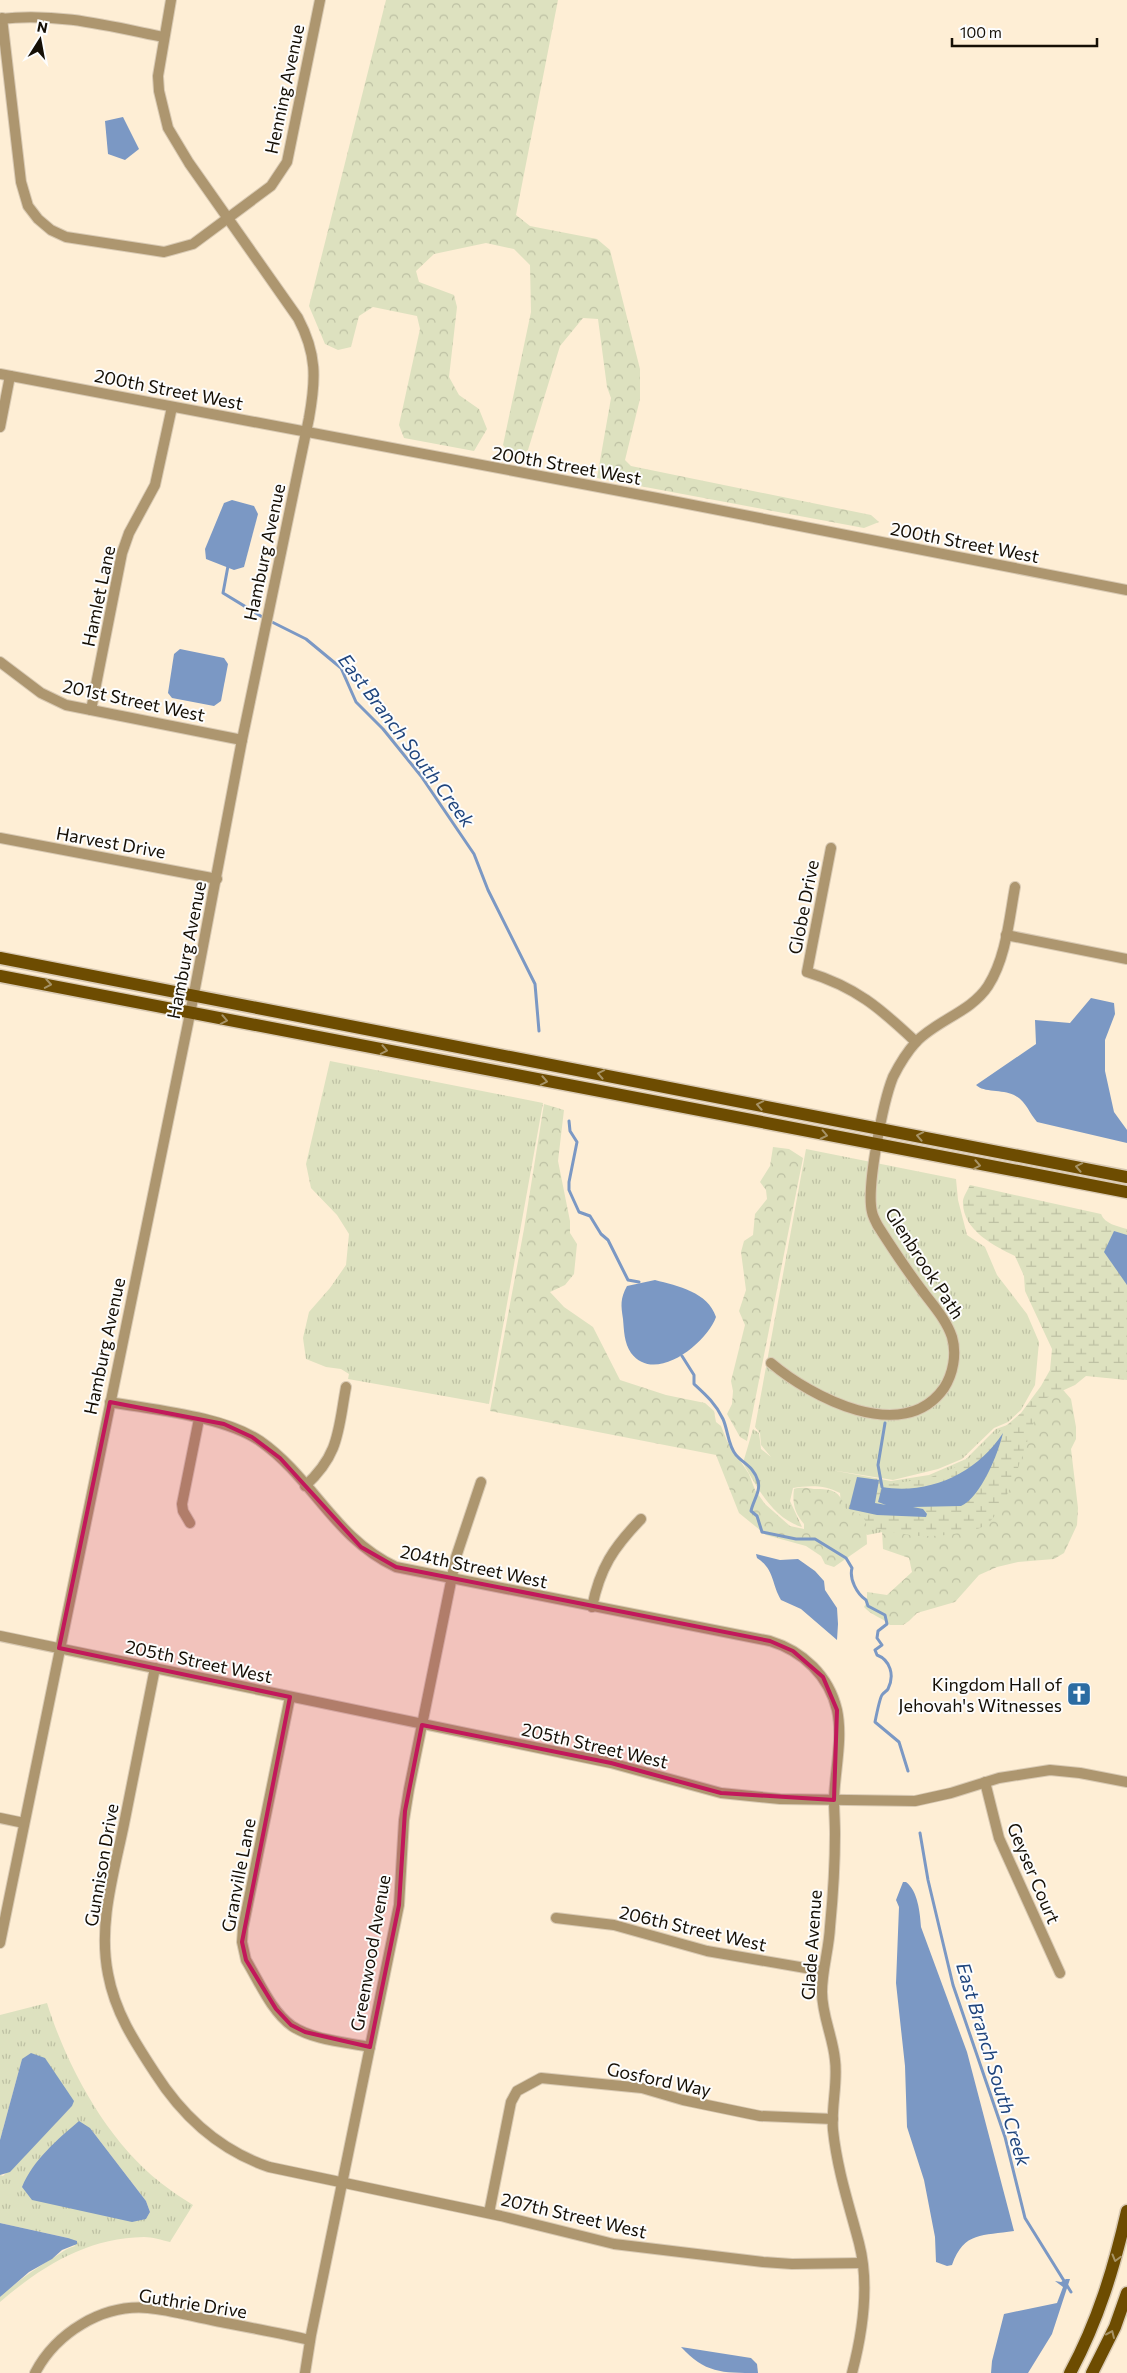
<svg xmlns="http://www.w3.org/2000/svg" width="1127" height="2373" viewBox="0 0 1127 2373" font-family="Commissioner,sans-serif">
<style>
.grass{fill:url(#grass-tufts);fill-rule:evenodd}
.forest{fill:url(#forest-crowns)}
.wetland{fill:url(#wetland-marsh)}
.water{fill:#7b98c4}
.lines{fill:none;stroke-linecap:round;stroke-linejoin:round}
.stream{stroke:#7b98c4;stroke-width:3}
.minor-casing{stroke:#d9cab4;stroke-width:12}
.major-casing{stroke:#d9cab4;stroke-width:15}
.minor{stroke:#ad966f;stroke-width:10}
.major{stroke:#6d4c01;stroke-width:12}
.oneway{stroke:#a79366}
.marked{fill:#c2185b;fill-opacity:0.2;stroke:#c2185b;stroke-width:4;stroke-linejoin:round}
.labels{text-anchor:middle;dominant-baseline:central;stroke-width:4;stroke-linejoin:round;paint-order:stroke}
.street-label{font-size:18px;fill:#150f05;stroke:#fdfdfd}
.poi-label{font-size:18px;fill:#150f05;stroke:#fdfdfd;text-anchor:end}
.water-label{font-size:19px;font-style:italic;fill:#20457d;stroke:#fdfdfd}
</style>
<defs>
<pattern id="grass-tufts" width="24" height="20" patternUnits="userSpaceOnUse" patternTransform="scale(1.25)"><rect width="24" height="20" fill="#dde1bf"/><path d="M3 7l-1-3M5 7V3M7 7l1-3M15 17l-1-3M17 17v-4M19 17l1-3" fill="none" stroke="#bdc0a3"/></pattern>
<pattern id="forest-crowns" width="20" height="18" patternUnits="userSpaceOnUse" patternTransform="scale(1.25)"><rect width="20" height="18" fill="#dde1bf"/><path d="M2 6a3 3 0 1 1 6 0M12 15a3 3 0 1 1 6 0" fill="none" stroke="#bdc0a3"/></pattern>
<pattern id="wetland-marsh" width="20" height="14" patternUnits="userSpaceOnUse" patternTransform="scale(1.25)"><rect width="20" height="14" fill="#dde1bf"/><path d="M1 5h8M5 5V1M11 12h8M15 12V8" fill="none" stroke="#bdc0a3"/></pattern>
</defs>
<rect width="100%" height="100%" fill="#feeed5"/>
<g class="grass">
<polygon points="330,1061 543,1103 489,1404 348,1379 349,1374 341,1369 326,1367 306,1359 303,1338 309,1312 330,1288 346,1265 349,1234 337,1215 311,1188 306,1164"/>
<path d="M806,1149L956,1179L958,1200L967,1235L985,1247L997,1275L1027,1314L1039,1342L1035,1385L1021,1410L1008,1422L994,1428L962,1459L938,1469L893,1480L831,1470L891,1481L929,1475L966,1459L996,1429L1010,1424L893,1530L867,1535L855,1522L842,1514L840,1493C826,1485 809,1485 793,1488L790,1501L802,1527C773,1519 757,1487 743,1463L753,1429L759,1433L761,1449L771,1457L761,1445L760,1433L755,1427Z"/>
<path d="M47,2003C67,2067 107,2141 161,2183C171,2191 182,2198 193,2205L170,2242C162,2240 152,2237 144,2237C87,2238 42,2266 0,2302V2297C16,2282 32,2271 51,2259C60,2254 65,2249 75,2246L68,2238L0,2223V2175L3,2176L72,2106L22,2059L0,2140V2015ZM90,2128L146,2201L150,2212L146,2219Z"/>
</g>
<g class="forest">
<polygon points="386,0 558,0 516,215 530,226 597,239 610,250 640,369 640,399 625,460 631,466 871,515 879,522 864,528 597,478 611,398 607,387 598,319 583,318 560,346 528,450 514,458 503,445 531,312 530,265 514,249 486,243 434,254 416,271 419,282 454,295 457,307 449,377 459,395 479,409 487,429 474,451 404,438 399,425 420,329 417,316 373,307 359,316 351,347 338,350 325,344 309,306"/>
<path d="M544,1104L564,1110L558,1161L570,1221V1233L577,1244L574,1274L565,1285L550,1292L564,1307L593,1327L620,1380L666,1395L705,1403L714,1411L716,1422L721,1426L727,1441L749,1474L755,1490L765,1504L790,1526L804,1529V1524C795,1513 792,1504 794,1489C801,1487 806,1488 814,1489C833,1489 839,1490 846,1509L861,1515L866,1521L867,1544L834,1567L825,1564L821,1556L806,1546L766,1535L739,1513L716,1455L490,1411L524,1229Z"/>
<polygon points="773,1147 789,1149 803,1158 747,1441 740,1437 727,1414 732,1404 733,1391 731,1381 745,1325 739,1311 746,1290 741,1252 744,1241 753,1235 755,1214 767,1199 766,1190 760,1182 770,1166"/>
<path d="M1057,1383L1071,1399L1076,1427V1439L1071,1449L1078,1508L1077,1525L1064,1553L1054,1559L1018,1562L997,1567L979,1575L955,1602L917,1613L909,1621L903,1625H890C882,1617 872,1616 864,1607L867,1602V1592L887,1595L912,1572L909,1558L883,1549L882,1530L902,1520L930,1519L1039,1395Z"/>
</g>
<path class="wetland" d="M970,1185L1101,1214C1105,1224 1117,1226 1127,1229V1380L1086,1376L1075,1385L1042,1400C1029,1431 1011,1505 987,1524C977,1533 934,1537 920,1536C903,1535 885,1530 868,1527L858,1504L888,1484L926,1479L961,1465L1021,1413L1041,1386L1050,1370L1052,1349L1025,1291L1024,1276L1015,1256C994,1246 963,1230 963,1203C962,1198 968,1190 970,1185Z"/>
<g class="water">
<polygon points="123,117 139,149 125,160 108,154 105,121"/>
<polygon points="232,500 254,506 258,514 244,567 234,570 206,559 205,549 224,503"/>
<polygon points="180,649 224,658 228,664 221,701 214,706 172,698 168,693 174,654"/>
<path d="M1091,998L1114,1003L1115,1014L1105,1040V1071L1114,1112L1127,1130V1143L1037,1122C1029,1113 1026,1101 1014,1095C1002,1089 984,1093 976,1085L1036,1044L1035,1020L1070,1023Z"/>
<polygon points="1114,1231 1127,1235 1127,1285 1104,1252"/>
<path d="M655,1280C678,1286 708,1292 716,1317C707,1343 655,1385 631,1353C624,1343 624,1330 623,1319C621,1305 620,1299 627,1286Z"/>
<path d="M1003,1433C998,1454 981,1497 961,1506L913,1507L923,1509L927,1514L926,1517L877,1515L849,1509L857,1477L879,1480L875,1503L886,1505L878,1502L882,1487C930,1495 977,1473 1003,1433Z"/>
<path d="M756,1554L780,1560L798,1559L815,1571L824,1581L825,1590L837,1608L838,1624L837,1640L801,1609L781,1600C771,1583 775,1570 757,1558Z"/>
<path d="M903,1882H906C918,1891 920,1913 921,1927L967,2052L1014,2231C983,2236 964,2231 952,2265L947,2266L936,2262L935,2237L924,2180L907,2127L905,2066L896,1983L899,1907L896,1900Z"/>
<polygon points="31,2053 45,2058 74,2101 72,2106 10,2172 0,2175 0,2140 22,2059"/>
<path d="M79,2121L90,2128L146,2201L150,2212L146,2219L132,2222L32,2200L22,2187C33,2160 58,2139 79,2121Z"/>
<polygon points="0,2223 68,2238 77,2241 77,2244 62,2250 52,2259 29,2272 0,2297"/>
<polygon points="1066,2279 1070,2279 1052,2334 1028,2373 991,2373 992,2361 1004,2314 1057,2303 1063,2287 1055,2281 1061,2282"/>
<path d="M681,2347L751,2358L757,2364L758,2373C721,2373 705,2373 681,2347Z"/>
</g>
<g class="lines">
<g class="stream">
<polyline points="228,566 223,593 264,618"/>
<polyline points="270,621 306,639 341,668 356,702 383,729 421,776 474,854 488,890 535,984 539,1031"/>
<polyline points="569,1121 570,1131 577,1142 569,1182 569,1190 579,1212 590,1216 601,1234 608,1240 628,1280 639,1282"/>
<path d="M682,1356L694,1375V1384C706,1395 716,1404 723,1419C728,1430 728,1446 736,1455C744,1464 754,1467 758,1481C761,1491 753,1501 751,1511L757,1516L762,1532L796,1539H815L846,1558L852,1568C849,1579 857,1594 866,1600L868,1606L885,1615L887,1624L878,1631L877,1638L882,1645L875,1650L877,1655C890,1660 895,1675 888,1689C887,1691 884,1692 882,1695C880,1698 876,1717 875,1722L899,1742L908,1771"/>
<polyline points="882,1487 878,1465 885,1423"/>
<polyline points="920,1833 928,1880 953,1985 1005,2137 1025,2218 1071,2292"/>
</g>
<defs>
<g id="minor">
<polyline points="2,18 21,182 28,206 38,219 51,230 66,237 164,252 193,244 271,186 287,162 320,0"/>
<path d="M0,19C56,12 109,26 163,37"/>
<polyline points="0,374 657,498 1127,590"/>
<polyline points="0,427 10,376"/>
<polyline points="0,662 41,693 66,705 242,740"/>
<polyline points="91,710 122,553 129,533 155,485 172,407"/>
<polyline points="0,838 217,879"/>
<path d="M831,848L807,972C856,987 880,1008 916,1042"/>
<polyline points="1006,935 1127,959"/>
<path d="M771,1363C811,1397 903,1446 944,1388C953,1374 957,1354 952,1337C946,1319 932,1304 921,1289C906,1269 892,1248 878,1226C876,1222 873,1217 872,1212C866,1188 883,1102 893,1077C899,1065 907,1052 916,1042C937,1020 971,1012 988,986C1006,958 1009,920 1015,887"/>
<path d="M110,1402C154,1410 223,1416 260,1441C313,1478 334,1538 396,1567L770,1641C803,1651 829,1676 837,1710C843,1738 835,1770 834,1799C834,1810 835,1822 835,1834C835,1864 833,1896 830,1927C829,1949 822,1970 822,1992C822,2016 833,2037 835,2060C838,2083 831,2107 833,2130C837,2169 849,2205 859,2243C870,2285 863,2331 852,2373"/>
<path d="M305,1486C340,1454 338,1430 346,1387"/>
<polyline points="190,1523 183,1511 182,1504 199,1419"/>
<path d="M592,1607C600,1568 613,1548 641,1519"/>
<polyline points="0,1636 611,1763 721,1793 780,1799 915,1801 951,1793 999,1778 1050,1770 1080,1773 1127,1782"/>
<path d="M155,1668C145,1720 134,1772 124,1824C114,1873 98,1924 108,1974C115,2012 134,2041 155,2073C183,2117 219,2150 269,2167L501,2216L614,2244L763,2262L792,2264L862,2263"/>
<path d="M290,1697L243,1928L242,1942L246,1960C259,1981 271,2011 292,2026C313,2040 345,2042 370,2047"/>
<polyline points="985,1782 999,1838 1060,1973"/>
<polyline points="0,1818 24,1823"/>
<polyline points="556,1918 614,1925 707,1951 823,1971"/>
<path d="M0,1943L192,1004L242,740L309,418C316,379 317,354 298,318L189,163L168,128L159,91L158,76L171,0"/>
<polyline points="489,2213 511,2102 517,2091 541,2078 642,2088 683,2100 760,2116 833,2119"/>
<path d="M35,2373C56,2333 102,2304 148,2308C171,2310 194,2317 216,2321C247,2327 279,2333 310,2340"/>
<polyline points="305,2373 311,2335 399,1905 404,1820 409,1789 456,1557 481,1482"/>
</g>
<g id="major">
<polyline points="0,958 1127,1177"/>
<polyline points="0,976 1127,1192"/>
<path d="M1070,2373C1098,2321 1114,2268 1127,2211"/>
<polyline points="1092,2373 1115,2327 1127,2293"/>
</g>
</defs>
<use href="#minor" class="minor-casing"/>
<use href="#major" class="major-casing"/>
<use href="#minor" class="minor"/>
<use href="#major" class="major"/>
</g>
<defs><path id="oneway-chevron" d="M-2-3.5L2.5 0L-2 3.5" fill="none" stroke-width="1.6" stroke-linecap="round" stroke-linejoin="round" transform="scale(1.25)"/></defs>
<g class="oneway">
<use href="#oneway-chevron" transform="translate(48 984) rotate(10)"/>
<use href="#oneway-chevron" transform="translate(224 1020) rotate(11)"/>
<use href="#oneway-chevron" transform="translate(384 1050) rotate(11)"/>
<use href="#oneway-chevron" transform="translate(601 1074) rotate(-169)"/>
<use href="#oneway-chevron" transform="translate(544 1081) rotate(11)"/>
<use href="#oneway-chevron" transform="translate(760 1105) rotate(-169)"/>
<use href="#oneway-chevron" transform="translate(824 1135) rotate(12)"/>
<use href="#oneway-chevron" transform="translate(920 1136) rotate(-169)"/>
<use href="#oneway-chevron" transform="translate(977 1165) rotate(11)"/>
<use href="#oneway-chevron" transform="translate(1079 1167) rotate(-169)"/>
<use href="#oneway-chevron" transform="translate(1116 2258) rotate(105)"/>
<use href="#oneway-chevron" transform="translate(1111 2334) rotate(-66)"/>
</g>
<path class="marked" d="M110,1402L224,1424L252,1437L280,1458L361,1547L396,1567L770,1641L793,1651L823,1677L837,1710L834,1800L721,1793L611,1763L422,1725L405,1811L399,1905L370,2047L305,2032L291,2025L276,2009L246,1960L242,1942L290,1697L59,1648Z"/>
<defs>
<symbol id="church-square" viewBox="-11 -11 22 22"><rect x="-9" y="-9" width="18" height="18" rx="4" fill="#2c6ca2" stroke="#fdfdfd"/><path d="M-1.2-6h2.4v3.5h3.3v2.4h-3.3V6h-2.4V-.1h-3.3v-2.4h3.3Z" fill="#fff"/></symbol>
</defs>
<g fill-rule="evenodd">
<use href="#church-square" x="1065" y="1680" width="28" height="28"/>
</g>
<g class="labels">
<g class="street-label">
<text transform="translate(284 89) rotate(-78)">Henning Avenue</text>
<text transform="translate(169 389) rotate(11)">200th Street West</text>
<text transform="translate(567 465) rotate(10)">200th Street West</text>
<text transform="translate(965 542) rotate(11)">200th Street West</text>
<text transform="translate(264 552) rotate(-78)">Hamburg Avenue</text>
<text transform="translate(98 596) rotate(-78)">Hamlet Lane</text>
<text transform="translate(134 700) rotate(12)">201st Street West</text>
<text transform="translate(111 842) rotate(10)">Harvest Drive</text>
<text transform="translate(803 907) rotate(-79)">Globe Drive</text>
<text transform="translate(186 950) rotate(-79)">Hamburg Avenue</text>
<text transform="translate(925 1263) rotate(57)">Glenbrook Path</text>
<text transform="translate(104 1346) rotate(-78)">Hamburg Avenue</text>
<text transform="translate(474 1566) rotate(12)">204th Street West</text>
<text transform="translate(199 1661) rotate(12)">205th Street West</text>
<text transform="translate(595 1745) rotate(13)">205th Street West</text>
<text transform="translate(101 1865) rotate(-80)">Gunnison Drive</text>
<text transform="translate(1034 1873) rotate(67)">Geyser Court</text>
<text transform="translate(238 1875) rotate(-79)">Granville Lane</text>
<text transform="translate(693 1928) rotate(13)">206th Street West</text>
<text transform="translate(811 1945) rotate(-86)">Glade Avenue</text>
<text transform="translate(370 1953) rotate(-80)">Greenwood Avenue</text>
<text transform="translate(659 2079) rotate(12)">Gosford Way</text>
<text transform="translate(574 2215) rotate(13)">207th Street West</text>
<text transform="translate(193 2303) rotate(9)">Guthrie Drive</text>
</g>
<g class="poi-label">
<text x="1062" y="1684">Kingdom Hall of<tspan x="1062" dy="21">Jehovah's Witnesses</tspan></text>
</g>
<g class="water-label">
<text transform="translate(407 740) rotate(53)">East Branch South Creek</text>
<text transform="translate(994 2064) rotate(73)">East Branch South Creek</text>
</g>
</g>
<g transform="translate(40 40) rotate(11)" stroke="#fdfdfd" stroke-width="4" paint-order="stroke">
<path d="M0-4L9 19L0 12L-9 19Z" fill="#150f05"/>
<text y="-8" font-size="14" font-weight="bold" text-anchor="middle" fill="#150f05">N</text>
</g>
<path d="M952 38v8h145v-8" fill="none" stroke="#150f05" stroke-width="2.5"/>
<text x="960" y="38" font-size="15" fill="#150f05" stroke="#fdfdfd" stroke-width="4" paint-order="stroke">100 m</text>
</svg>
